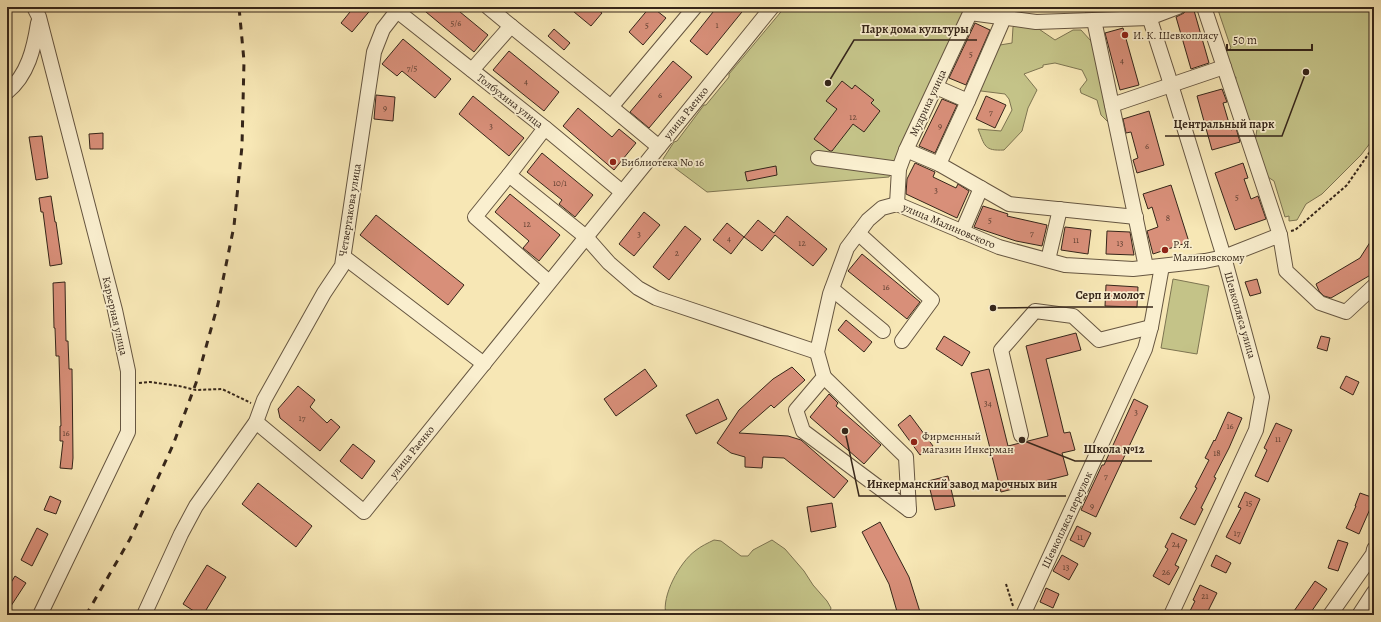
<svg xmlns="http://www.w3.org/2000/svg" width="1381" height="622" viewBox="0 0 1381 622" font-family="Alegreya,serif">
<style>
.green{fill:#c4c388;stroke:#7d7451}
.building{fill:#d88f79;stroke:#36261a}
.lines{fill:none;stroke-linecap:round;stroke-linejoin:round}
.minor-casing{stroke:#665641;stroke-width:16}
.path{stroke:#36261a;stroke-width:2;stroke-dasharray:3 2;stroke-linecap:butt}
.minor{stroke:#faefcf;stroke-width:14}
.rail{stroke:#36261a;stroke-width:3;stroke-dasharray:7 7;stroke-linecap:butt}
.poi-dot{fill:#8f2418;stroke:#faefcf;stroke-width:1.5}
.labels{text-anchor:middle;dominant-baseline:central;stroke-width:3.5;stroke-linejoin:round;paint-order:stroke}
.number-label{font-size:9px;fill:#5e4032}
.poi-label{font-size:11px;fill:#36261a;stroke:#faefcf;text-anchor:start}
.street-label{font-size:11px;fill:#36261a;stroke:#faefcf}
.leader{fill:none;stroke:#36261a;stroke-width:1.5}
.callout-dot{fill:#36261a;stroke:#faefcf;stroke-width:1.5}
.callout-label{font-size:12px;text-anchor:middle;font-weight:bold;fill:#36261a;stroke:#faefcf;stroke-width:3.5;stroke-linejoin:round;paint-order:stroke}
</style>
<rect width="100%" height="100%" fill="#f7e7b5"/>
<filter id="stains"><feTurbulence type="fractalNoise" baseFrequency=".005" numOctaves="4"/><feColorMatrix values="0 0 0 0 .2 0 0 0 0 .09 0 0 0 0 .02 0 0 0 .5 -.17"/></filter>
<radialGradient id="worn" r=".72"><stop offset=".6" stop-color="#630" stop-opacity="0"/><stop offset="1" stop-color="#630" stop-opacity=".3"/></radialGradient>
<g class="green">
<polygon points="785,7 969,7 913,125 889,177 707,192 667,162 663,162 663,159 674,142 677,141 704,105 706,105 729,77 729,74"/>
<polygon points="1217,7 1374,7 1374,138 1361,155 1322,194 1306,204 1297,220 1289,221 1289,216 1285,217 1274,181 1260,172 1254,148 1257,129 1233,98 1236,77 1212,75 1216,60 1231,48"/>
<path d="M1016,24L1033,25L1055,40L1073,30H1081L1091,41L1111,90L1118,119L1108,122L1101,115L1097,100L1081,93L1080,89L1087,80L1082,70L1055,63L1043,65V67L1024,74L1037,90L1028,108L1022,131L1004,150C984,151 985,146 978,129L1001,131L1012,110L1009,99L1005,94L981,91L978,86L994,46L1012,43L1013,27Z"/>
<polygon points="1173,279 1209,286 1197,354 1161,348"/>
<path d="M714,540L721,541L741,556H748L753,550L772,540L785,549L804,571L813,585L827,601L831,608L829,615H666C661,596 680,562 695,551C701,546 708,543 714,540Z"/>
</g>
<g class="building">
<polygon points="354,7 373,7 352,32 341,23"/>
<polygon points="420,7 454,7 488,35 474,52"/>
<polygon points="568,7 594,7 602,13 591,26"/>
<polygon points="650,7 652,7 666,18 643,45 629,32"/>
<polygon points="717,7 746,7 707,55 690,41"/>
<polygon points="1085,7 1123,7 1123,10 1085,12"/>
<polygon points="1193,7 1209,63 1191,69 1176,17 1184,13 1186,9"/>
<polygon points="975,23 990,30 966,85 949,78"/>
<polygon points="1123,28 1139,85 1120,90 1105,33"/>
<polygon points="554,29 570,43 564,50 548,36"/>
<polygon points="403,39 451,79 435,98 402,71 397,76 382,64"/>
<polygon points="509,51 559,92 544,111 493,70"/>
<polygon points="673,61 692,77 649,128 630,112"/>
<polygon points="842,81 852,89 855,85 874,100 871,103 880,111 864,132 853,124 832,151 830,151 814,139 837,109 826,101"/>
<polygon points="1222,89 1227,102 1223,103 1231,130 1236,128 1240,142 1212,150 1197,96"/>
<polygon points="376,95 395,97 393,121 374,119"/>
<polygon points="473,96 524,138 509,156 459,114"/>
<polygon points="986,96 1006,105 995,128 976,119"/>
<polygon points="942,99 957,105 935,153 919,146"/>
<polygon points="578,108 612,137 619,129 636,143 614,170 563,126"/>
<polygon points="1149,111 1164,165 1137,173 1133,160 1138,158 1131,132 1126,133 1123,119"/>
<polygon points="103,133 103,149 90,149 89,134"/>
<polygon points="42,136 48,178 36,180 29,137"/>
<polygon points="542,153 593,195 575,217 559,204 562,200 527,172"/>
<polygon points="915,163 935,172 933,177 956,188 958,184 969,191 957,218 906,194 907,179"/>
<polygon points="1243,163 1248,178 1244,179 1251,199 1258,196 1266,219 1235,230 1215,173"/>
<polygon points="776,166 777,175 747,181 745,172"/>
<polygon points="1171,185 1189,242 1153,254 1147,231 1158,227 1152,207 1148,209 1143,194"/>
<polygon points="510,194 560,235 539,261 523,248 529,241 495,212"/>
<polygon points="51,196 55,222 56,222 62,264 50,266 43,212 41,212 39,198"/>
<polygon points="983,206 1008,214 1007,216 1047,225 1042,246 1016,241 974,227"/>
<polygon points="644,212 660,225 634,256 619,244"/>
<polygon points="376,215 464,285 448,305 360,235"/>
<polygon points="787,216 827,249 813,266 775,235 762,251 744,237 758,220 774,233"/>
<polygon points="727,223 744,237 731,254 713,240"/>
<polygon points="685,226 701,239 669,280 653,267"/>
<polygon points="1065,227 1091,230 1088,254 1061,250"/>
<polygon points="1107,231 1130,232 1134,255 1106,254"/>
<polygon points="1374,236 1374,273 1331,298 1324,296 1319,291 1316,284 1360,258"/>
<polygon points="862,254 920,302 907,319 848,271"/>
<polygon points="1257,279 1261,293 1250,296 1245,282"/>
<polygon points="65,282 66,341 68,341 69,369 72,369 73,458 72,469 60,468 63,441 60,441 60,426 61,426 59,356 56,356 55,328 54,328 53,283"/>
<polygon points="1106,285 1138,287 1137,307 1105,306"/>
<polygon points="846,320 872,342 864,352 838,330"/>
<polygon points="1076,333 1081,350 1046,359 1064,433 1070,432 1075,450 1062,453 1068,475 1001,492 971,373 989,369 1008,446 1048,436 1026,346"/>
<polygon points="944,336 970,352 962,366 936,349"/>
<polygon points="1321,336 1330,338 1327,351 1317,348"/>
<polygon points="792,367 805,380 774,408 771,405 739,433 788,436 801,440 848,481 834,498 784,458 763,457 762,468 745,467 745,457 731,453 717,443 739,410 773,379"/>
<polygon points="645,369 657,386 616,416 604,399"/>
<polygon points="1346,376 1359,382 1353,395 1340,388"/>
<polygon points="298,386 315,400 310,407 327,423 331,419 340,427 320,451 280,418 278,409"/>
<polygon points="829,394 838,403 836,406 881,445 864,464 810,417"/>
<polygon points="718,399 727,419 696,434 686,415"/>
<polygon points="1134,399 1148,406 1096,517 1081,510 1102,465 1104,465"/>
<polygon points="1228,412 1242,418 1229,448 1214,477 1216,478 1201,508 1203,509 1195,525 1180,518 1197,488 1195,487 1209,460 1205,458 1214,440 1215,441"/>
<polygon points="910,415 933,446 920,455 898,425"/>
<polygon points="1276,423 1292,430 1268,482 1255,476 1267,450 1264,448"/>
<polygon points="353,444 375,461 362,479 340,461"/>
<polygon points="948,476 955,506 935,510 928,481"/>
<polygon points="258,483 312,526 296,547 242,504"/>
<polygon points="1245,492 1260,499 1240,544 1226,537 1241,508 1238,507"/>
<polygon points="1360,493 1374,498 1374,500 1359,534 1346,528 1356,506 1355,506"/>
<polygon points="50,496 61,501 56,514 44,510"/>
<polygon points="832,503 836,527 811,532 807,507"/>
<polygon points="880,522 909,577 921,615 898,615 889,584 862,532"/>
<polygon points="1077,526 1091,533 1084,547 1070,540"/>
<polygon points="37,528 48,534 32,566 21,560"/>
<polygon points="1172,533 1187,540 1175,565 1179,567 1169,585 1153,576 1168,549 1165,547"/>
<polygon points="1338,540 1348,543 1338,571 1328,568"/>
<polygon points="1062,555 1078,564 1069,580 1053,571"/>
<polygon points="1216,555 1231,563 1226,573 1211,566"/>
<polygon points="207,565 226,577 203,615 200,615 183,604"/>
<polygon points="15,576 26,583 7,612 7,589"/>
<polygon points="1315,581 1327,589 1309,615 1299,615 1294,611"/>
<polygon points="1200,585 1217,593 1206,615 1188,615 1195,601 1193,600"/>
<polygon points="1046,588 1059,594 1053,608 1040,602"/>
</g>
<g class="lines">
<defs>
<g id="minor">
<polyline points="34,7 39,17 115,310 128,371 128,432 40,615"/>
<polyline points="392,7 545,128 622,192"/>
<polyline points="488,7 511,26"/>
<polyline points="1146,7 1168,75 1224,257 1262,397 1256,430 1171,615"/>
<polyline points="1204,7 1280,235"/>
<polyline points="970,13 1036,22 1149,18 1178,7"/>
<polyline points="1094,20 1146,267"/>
<polyline points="472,70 511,26 611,107 695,7"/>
<polyline points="936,87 968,101 1004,18"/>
<path d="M7,92C28,75 34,48 38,23"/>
<polyline points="1112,105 1224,67"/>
<polyline points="611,107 659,147"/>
<polyline points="545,128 509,175 586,237 609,263 638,288 656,298 817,352"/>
<polyline points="906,150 939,164 968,101"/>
<polyline points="818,158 899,169"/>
<polyline points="939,164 1009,204 1136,217"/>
<polyline points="509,175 475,217 549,282"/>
<polyline points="897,204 899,169 906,150 973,7"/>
<polyline points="962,232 981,188"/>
<polyline points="858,233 932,300 902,341"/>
<polyline points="344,257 484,364"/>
<polyline points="1048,260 1060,209"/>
<polyline points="832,289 883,331"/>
<polyline points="824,377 906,457 909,510"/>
<polyline points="256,422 364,512 772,7"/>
<polyline points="1021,435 1001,350 1035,311 1073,316 1099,340 1151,327"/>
<polyline points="909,510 803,431 796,410 824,377 817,352 830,294 847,248 868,220 882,208 897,204 999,247 1065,265 1133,269 1205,261 1224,257 1280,235 1286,271 1320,303 1346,312 1374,286"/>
<polyline points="144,615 181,534 196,506 256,422 264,400 324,293 342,266 374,52 383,29 400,7"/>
<polyline points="1023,615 1145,349 1151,327 1162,266"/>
<polyline points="1330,615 1373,554 1374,549"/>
<polyline points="1359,615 1374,592"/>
</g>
</defs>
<use href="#minor" class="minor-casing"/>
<g class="path">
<polyline points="1291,231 1295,230 1347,185 1374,146"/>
<polyline points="139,383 150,382 179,386 196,390 222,389 251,403"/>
<polyline points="1006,584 1013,606"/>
</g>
<use href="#minor" class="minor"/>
<polyline class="rail" points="86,615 130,539 173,445 196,383 218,304 234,226 242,146 244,61 239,7"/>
</g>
<g class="poi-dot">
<circle cx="1125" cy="35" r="4"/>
<circle cx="613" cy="162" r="4"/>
<circle cx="1165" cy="250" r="4"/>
<circle cx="914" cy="442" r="4"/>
</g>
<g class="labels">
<g class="number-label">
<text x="456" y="23">5/6</text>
<text x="647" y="25">5</text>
<text x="717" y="25">1</text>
<text x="971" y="54">5</text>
<text x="1122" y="60">4</text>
<text x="412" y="68">7/5</text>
<text x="526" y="81">4</text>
<text x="660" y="95">6</text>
<text x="385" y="108">9</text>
<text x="991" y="112">7</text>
<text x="853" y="117">12</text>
<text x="491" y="126">3</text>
<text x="940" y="126">9</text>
<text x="1147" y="146">6</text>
<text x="560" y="183">10/1</text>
<text x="936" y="190">3</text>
<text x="1237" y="197">5</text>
<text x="1168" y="218">8</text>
<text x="990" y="220">5</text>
<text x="527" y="224">12</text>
<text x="1032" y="233">7</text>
<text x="639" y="234">3</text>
<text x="729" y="238">4</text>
<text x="1076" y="240">11</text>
<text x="802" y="243">12</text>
<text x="1120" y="243">13</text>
<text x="677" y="253">2</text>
<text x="886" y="287">16</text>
<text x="988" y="403">34</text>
<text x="1136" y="412">3</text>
<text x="302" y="418">17</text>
<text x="1230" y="426">16</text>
<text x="66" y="433">16</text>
<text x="1278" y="439">11</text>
<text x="1217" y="453">18</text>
<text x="1106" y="476">7</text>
<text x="1249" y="503">15</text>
<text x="1092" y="506">9</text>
<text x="1237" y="533">17</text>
<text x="1080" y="537">11</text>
<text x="1176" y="544">24</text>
<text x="1066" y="567">13</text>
<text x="1166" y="572">26</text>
<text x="1205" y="596">21</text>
</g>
<g class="poi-label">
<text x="1133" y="35">И. К. Шевкоплясу</text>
<text x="621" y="162">Библиотека No 16</text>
<text x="1173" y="244">Р. Я.<tspan x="1173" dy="13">Малиновскому</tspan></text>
<text x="922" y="436">Фирменный<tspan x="922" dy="13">магазин Инкерман</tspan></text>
</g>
<g class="street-label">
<text transform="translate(510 101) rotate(38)">Толбухина улица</text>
<text transform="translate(928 103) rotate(-65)">Мудрика улица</text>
<text transform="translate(686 113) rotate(-51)">улица Раенко</text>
<text transform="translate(350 210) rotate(-81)">Четвертакова улица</text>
<text transform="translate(949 226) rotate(23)">улица Малиновского</text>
<text transform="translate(1240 315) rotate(74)">Шевкопляса улица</text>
<text transform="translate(115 316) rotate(77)">Карьерная улица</text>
<text transform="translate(412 452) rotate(-51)">улица Раенко</text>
<text transform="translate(1067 520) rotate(-65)">Шевкопляса переулок</text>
</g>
</g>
<path class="leader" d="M828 83L854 40H977M1306 72L1282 136H1165M993 308L1068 307H1153M1022 440L1075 461H1152M845 431L859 496H1066"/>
<g class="callout-dot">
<circle cx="828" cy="83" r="4"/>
<circle cx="1306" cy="72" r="4"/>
<circle cx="993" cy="308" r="4"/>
<circle cx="1022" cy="440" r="4"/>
<circle cx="845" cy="431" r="4"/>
</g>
<g class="callout-label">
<text x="915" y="33">Парк дома культуры</text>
<text x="1224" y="128">Центральный парк</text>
<text x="1110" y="299">Серп и молот</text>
<text x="1114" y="453">Школа №12</text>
<text x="962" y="488">Инкерманский завод марочных вин</text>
</g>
<rect width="1381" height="622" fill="none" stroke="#f7e7b5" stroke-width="24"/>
<rect x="8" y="8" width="1365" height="606" fill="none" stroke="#36261a" stroke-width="2"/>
<rect x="12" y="12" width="1357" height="598" fill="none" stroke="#36261a"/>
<path d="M1227 44v6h85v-6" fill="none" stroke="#36261a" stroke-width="2"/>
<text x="1233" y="44" font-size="12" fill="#36261a" stroke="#faefcf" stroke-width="3" paint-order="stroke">50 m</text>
<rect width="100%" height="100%" filter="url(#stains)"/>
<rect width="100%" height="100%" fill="url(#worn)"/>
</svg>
